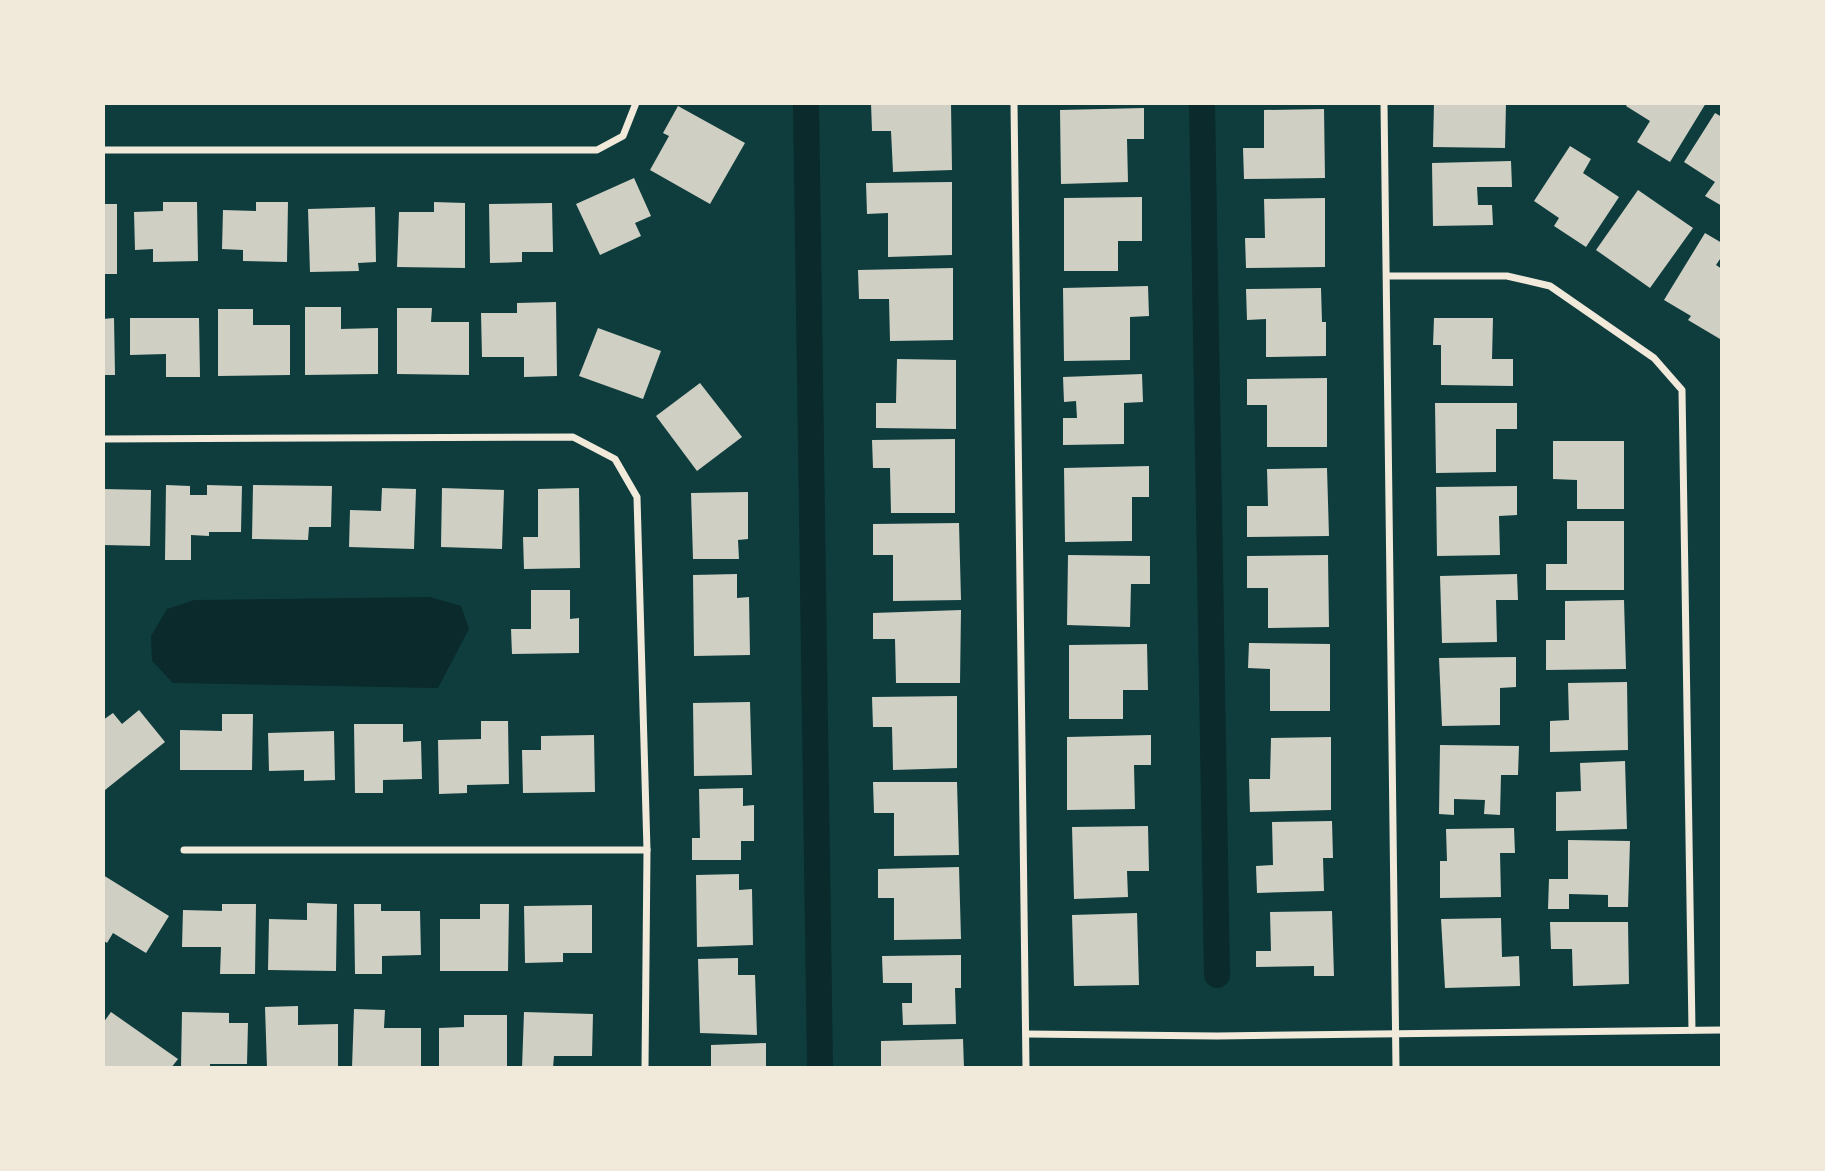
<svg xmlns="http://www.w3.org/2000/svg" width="1825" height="1171" viewBox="0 0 1825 1171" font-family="Arial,sans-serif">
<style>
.water{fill:#0a2a2b}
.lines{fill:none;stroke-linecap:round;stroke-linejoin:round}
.canal{stroke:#0a2a2b;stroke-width:26}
.building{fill:#cfcfc3}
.minor{stroke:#f1e9da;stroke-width:7}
</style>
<rect width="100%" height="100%" fill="#0f3d3e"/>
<polygon class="water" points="430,597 461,606 469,629 438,688 173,683 152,661 151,636 167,609 194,600"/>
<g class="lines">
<g class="canal">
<polyline points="806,103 820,1068"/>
<polyline points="1202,103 1217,975"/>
</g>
</g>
<g class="building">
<polygon points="871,103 951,103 952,170 893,172 891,131 872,131"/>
<polygon points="1434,103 1506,103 1505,148 1433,147"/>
<polygon points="1628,103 1706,103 1670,162 1637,142 1650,121 1626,106"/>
<polygon points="678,106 745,143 710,204 650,170 669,136 663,133"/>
<polygon points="1144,108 1144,139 1127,139 1128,182 1061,184 1060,110"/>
<polygon points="1324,109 1325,178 1244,179 1243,148 1264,148 1264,110"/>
<polygon points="1715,113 1722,117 1722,206 1705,196 1715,182 1684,162"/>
<polygon points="1570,146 1591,159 1583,173 1619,197 1586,247 1554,226 1559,218 1534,201"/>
<polygon points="1511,161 1512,187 1477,187 1478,205 1492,205 1493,225 1433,226 1432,163"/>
<polygon points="634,178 651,216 635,223 641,236 600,255 576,204"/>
<polygon points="952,182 952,255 888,257 888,213 867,214 866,183"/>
<polygon points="1638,190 1693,228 1650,288 1596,250"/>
<polygon points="1142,197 1142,241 1118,241 1118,271 1064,271 1064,198"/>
<polygon points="1325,198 1325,267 1246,268 1245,238 1265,238 1264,199"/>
<polygon points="163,202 197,202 198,261 153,262 153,249 135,250 134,212 163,211"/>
<polygon points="256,202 288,202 287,262 243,261 243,250 222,249 223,210 256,211"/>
<polygon points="434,202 465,203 465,268 397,267 399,212 434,212"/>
<polygon points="552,203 553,252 522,252 522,262 490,263 489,204"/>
<rect x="103" y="204" width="14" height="70"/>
<polygon points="375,207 376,262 358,263 359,271 310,272 308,209"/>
<polygon points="1705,233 1722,243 1722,256 1716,265 1722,269 1720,339 1688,320 1691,316 1664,300"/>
<polygon points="953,268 953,340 890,341 889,299 859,299 858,270"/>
<polygon points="1148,286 1149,316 1130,317 1130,360 1064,361 1063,288"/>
<polygon points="1321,288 1322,322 1326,322 1326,356 1266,357 1266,319 1247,320 1246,289"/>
<polygon points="556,302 557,376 524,377 524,357 482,357 481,313 517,313 517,303"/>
<polygon points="305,307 341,307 341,329 378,328 378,374 305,375"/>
<polygon points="397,308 432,308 431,322 469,322 469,375 397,374"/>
<polygon points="218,309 253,309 253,325 290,325 290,375 218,376"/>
<polygon points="114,318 115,375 103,375 103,319"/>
<polygon points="130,318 199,318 200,377 166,377 166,354 130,355"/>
<polygon points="1434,318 1493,318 1492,359 1513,359 1513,386 1441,385 1441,345 1433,345"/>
<polygon points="598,328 661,351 643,399 579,376"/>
<polygon points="897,359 956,360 956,429 876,428 876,403 896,403"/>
<polygon points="1142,374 1143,402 1124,403 1124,444 1063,445 1063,418 1077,418 1076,401 1064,402 1063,377"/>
<polygon points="1327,378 1327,447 1267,447 1267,405 1247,405 1247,379"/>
<polygon points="700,383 742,437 697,471 656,416"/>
<polygon points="1435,403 1517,403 1517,429 1496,429 1496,472 1436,473"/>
<polygon points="955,439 955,513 891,513 890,468 873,468 872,440"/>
<polygon points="1553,441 1624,441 1624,509 1577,509 1577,480 1553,479"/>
<polygon points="1149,466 1149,497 1132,497 1132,541 1065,542 1064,468"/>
<polygon points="1327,468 1329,536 1247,537 1247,506 1268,506 1267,469"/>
<polygon points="166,485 190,486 190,495 207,495 207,485 242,486 241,532 209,532 209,536 191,535 191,560 165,560"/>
<polygon points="253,485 332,486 331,527 309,527 308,540 252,539"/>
<polygon points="1517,486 1517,515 1499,516 1500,555 1437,556 1436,487"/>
<polygon points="382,488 416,489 414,549 349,547 350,510 381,511"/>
<polygon points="442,488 504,490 502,549 441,547"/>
<polygon points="579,488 580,568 524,569 523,537 538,537 538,489"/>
<polygon points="103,489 151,490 150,546 103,545"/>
<polygon points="748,492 748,539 738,540 739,559 693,559 691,493"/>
<polygon points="1567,521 1624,521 1624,590 1546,590 1546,564 1567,564"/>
<polygon points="959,523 961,600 893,601 893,555 873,555 873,524"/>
<polygon points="1068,555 1150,556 1150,584 1131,584 1130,627 1067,625"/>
<polygon points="1328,555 1329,627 1268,628 1268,588 1247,588 1247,556"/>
<polygon points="737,574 737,598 749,597 750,655 694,656 693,575"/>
<polygon points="1517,574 1518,600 1496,600 1497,642 1442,643 1440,576"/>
<polygon points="531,590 570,590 570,619 579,618 579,653 512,654 511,629 531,629"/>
<polygon points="1624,600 1626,669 1546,670 1546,640 1565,640 1565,601"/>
<polygon points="961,610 960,683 896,683 895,639 873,639 873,613"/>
<polygon points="1249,643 1330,644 1330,711 1270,711 1270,669 1248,668"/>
<polygon points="1147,644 1148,690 1123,690 1123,719 1069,719 1069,645"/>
<polygon points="1516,657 1516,687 1500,688 1500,725 1442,726 1439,658"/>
<polygon points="1627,682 1628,750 1550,752 1550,721 1569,720 1568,683"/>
<polygon points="957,696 957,768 893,770 892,727 873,727 872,697"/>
<polygon points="750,702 752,775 694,776 693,703"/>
<polygon points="139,710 165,742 105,790 103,788 103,720 113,713 122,724"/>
<polygon points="222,714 253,714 252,770 180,770 180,730 222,731"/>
<polygon points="481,721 508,721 509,784 467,785 467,793 439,794 438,740 481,739"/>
<polygon points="354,724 403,724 403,742 421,741 422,779 383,780 383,793 355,793"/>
<polygon points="334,731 335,780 304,781 304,770 269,771 268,733"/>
<polygon points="594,735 595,792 523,793 522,750 541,750 541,736"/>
<polygon points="1151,735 1151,765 1134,765 1135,809 1067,810 1067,737"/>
<polygon points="1331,737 1331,810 1250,812 1249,779 1270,779 1271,738"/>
<polygon points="1440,745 1519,746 1518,775 1501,775 1500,815 1484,814 1485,800 1454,799 1454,815 1439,814"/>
<polygon points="1625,761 1627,829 1556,831 1556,792 1581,791 1580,763"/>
<polygon points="873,782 957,782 959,855 894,856 894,813 874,813"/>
<polygon points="743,788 743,806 754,805 754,841 741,841 741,860 692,860 692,838 700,838 699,789"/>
<polygon points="1332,821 1333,858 1323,858 1324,891 1257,893 1256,866 1273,865 1272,822"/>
<polygon points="1148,826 1149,871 1127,871 1128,897 1074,899 1072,827"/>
<polygon points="1514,828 1515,853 1500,853 1501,897 1440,898 1440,861 1447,861 1446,829"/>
<polygon points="1568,840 1630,841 1628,907 1608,907 1608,895 1569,894 1569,909 1548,909 1549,879 1568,879"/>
<polygon points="959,867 961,939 894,940 894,898 878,898 878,869"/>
<polygon points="739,874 739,890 752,889 753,945 697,947 696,875"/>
<polygon points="103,875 169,916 146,953 113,933 107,943 103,940"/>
<polygon points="307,903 337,904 336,971 268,970 269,919 307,920"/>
<polygon points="222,904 256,904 255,974 220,974 221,947 182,947 183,910 222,911"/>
<polygon points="354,904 381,904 381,911 420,911 421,955 382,956 382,974 355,974"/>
<polygon points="480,904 509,904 508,971 440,971 440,919 480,919"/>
<polygon points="592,905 592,953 563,953 563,962 525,963 524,906"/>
<polygon points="1332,911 1334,976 1314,976 1314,966 1256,967 1256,951 1271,951 1270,912"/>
<polygon points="1137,913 1139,985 1074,986 1072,915"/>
<polygon points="1501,918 1502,957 1519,956 1520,986 1445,988 1441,919"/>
<polygon points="1550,922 1628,922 1629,984 1573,986 1572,949 1551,949"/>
<polygon points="961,955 961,988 955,988 956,1024 903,1025 902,1003 912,1003 912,983 883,983 882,956"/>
<polygon points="738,958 738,975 755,975 757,1035 700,1033 698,959"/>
<polygon points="298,1006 298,1025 338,1024 338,1068 267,1068 265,1007"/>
<polygon points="354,1009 385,1010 384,1028 421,1028 421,1068 352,1068"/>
<polygon points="111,1012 178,1059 171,1068 103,1068 103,1023"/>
<polygon points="182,1012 229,1013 229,1023 248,1023 247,1064 210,1064 210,1068 181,1068"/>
<polygon points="524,1012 593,1014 592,1056 554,1056 553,1068 522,1068"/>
<polygon points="464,1015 507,1015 507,1068 439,1068 439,1028 464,1027"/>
<polygon points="963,1039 964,1068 881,1068 881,1041"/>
<polygon points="766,1043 766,1068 711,1068 711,1045"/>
</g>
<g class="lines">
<g class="minor">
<polyline points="1014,103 1026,1068"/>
<polyline points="1384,103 1396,1068"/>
<polyline points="103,150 597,150 623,136 636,103"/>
<polyline points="1387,276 1507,276 1550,286 1654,358 1682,390 1692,1030"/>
<polyline points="103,439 573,437 615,459 637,497 647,850 645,1068"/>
<polyline points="184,850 647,850"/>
<polyline points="1026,1034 1217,1036 1722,1030"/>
</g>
</g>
<rect width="1825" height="1171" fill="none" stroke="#f1e9da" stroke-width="210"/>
</svg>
